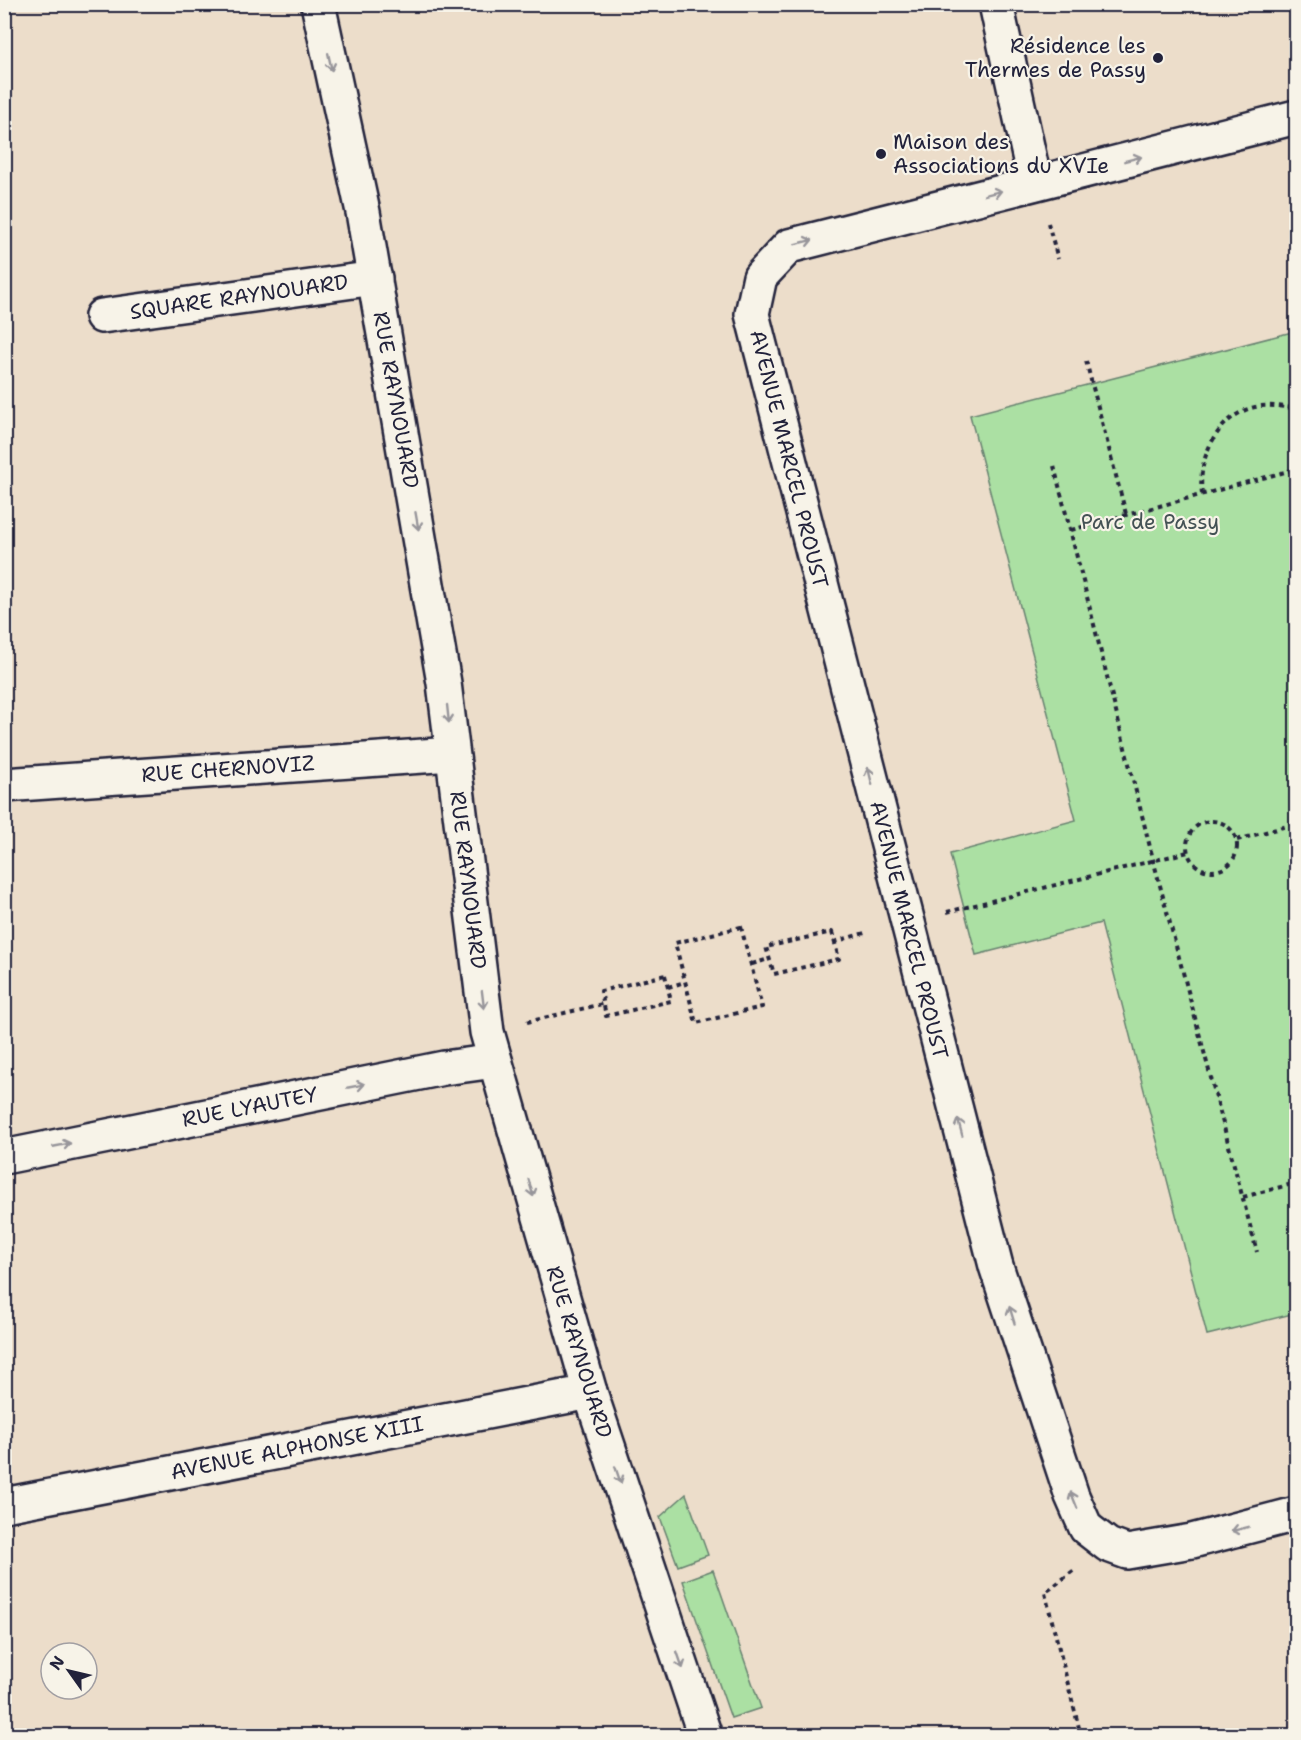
<svg xmlns="http://www.w3.org/2000/svg" width="1301" height="1740" viewBox="0 0 1301 1740" font-family="'Shantell Sans',sans-serif">
<style>
.green{fill:#abe0a3;stroke:#66816f;stroke-width:1.5}
.lines{fill:none;stroke-linecap:round;stroke-linejoin:round}
.minor-casing{stroke:#22223b;stroke-width:38}
.path{stroke:#22223b;stroke-width:4;stroke-dasharray:4.5 4.5;stroke-linecap:butt}
.minor{stroke:#f7f3e8;stroke-width:33}
.oneway{stroke:#97959a}
.poi-dot{fill:#22223b;stroke:#f7f3e8;stroke-width:2}
.labels{text-anchor:middle;dominant-baseline:central;stroke-width:4.5;stroke-linejoin:round;paint-order:stroke}
.poi-label{font-size:21px;fill:#22223b;stroke:#f7f3e8;text-anchor:end}
.street-label{font-size:21px;fill:#22223b;stroke:#f7f3e8}
.park-label{font-size:21px;fill:#445255;stroke:#f7f3e8}
</style>
<rect width="100%" height="100%" fill="#ecddca"/>
<filter id="ink" filterUnits="userSpaceOnUse"><feTurbulence type="fractalNoise" baseFrequency=".0167" numOctaves="2"/><feDisplacementMap in="SourceGraphic" scale="12" xChannelSelector="R" yChannelSelector="G"/><feConvolveMatrix kernelMatrix="1 2 1 2 8 2 1 2 1" color-interpolation-filters="sRGB"/></filter>
<g filter="url(#ink)">
<g class="green">
<polygon points="1296,331 1296,1313 1207,1335 1101,923 976,955 950,854 1076,820 970,415"/>
<polygon points="686,1494 708,1555 678,1566 660,1517"/>
<polygon points="713,1570 761,1708 731,1718 683,1581"/>
</g>
<g class="lines">
<defs>
<g id="minor">
<polyline points="318,4 363,212 444,683 487,1032 590,1392 705,1736"/>
<polyline points="996,4 1035,183"/>
<polyline points="1296,117 789,246 760,277 752,314 996,1266 1072,1496 1086,1528 1108,1545 1127,1552 1192,1541 1296,1514"/>
<polyline points="102,316 375,278"/>
<polyline points="4,785 452,754"/>
<polyline points="4,1157 444,1068 495,1061"/>
<polyline points="4,1505 590,1392"/>
</g>
</defs>
<use href="#minor" class="minor-casing"/>
<g class="path">
<polyline points="1048,223 1058,259"/>
<polyline points="1086,361 1126,514"/>
<polyline points="1054,466 1153,859 1257,1252"/>
<path d="M1202,494C1197,459 1217,416 1255,407C1269,404 1282,407 1296,408"/>
<polyline points="1071,530 1296,469"/>
<circle cx="1212" cy="846" r="25"/>
<polyline points="1237,840 1294,824"/>
<polyline points="947,912 1188,852"/>
<polygon points="741,927 762,1007 696,1023 675,943"/>
<polygon points="832,932 839,959 774,974 766,947"/>
<polyline points="834,942 868,932"/>
<polyline points="752,964 769,959"/>
<polygon points="665,975 671,1001 606,1016 601,991"/>
<polyline points="668,987 685,982"/>
<polyline points="527,1022 602,1004"/>
<polyline points="1243,1197 1296,1183"/>
<polyline points="1073,1571 1045,1593 1081,1736"/>
</g>
<use href="#minor" class="minor"/>
</g>
<defs><path id="oneway-shaft" d="M-6 0H5M1.5-3L5.5 0L1.5 3" fill="none" stroke-width="1.6" stroke-linecap="round" stroke-linejoin="round" transform="scale(1.5)"/></defs>
<g class="oneway">
<use href="#oneway-shaft" transform="translate(330 62) rotate(78)"/>
<use href="#oneway-shaft" transform="translate(1133 159) rotate(-14)"/>
<use href="#oneway-shaft" transform="translate(993 193) rotate(-14)"/>
<use href="#oneway-shaft" transform="translate(804 242) rotate(-14)"/>
<use href="#oneway-shaft" transform="translate(417 521) rotate(80)"/>
<use href="#oneway-shaft" transform="translate(448 714) rotate(84)"/>
<use href="#oneway-shaft" transform="translate(870 776) rotate(-104)"/>
<use href="#oneway-shaft" transform="translate(483 1000) rotate(83)"/>
<use href="#oneway-shaft" transform="translate(356 1086) rotate(-11)"/>
<use href="#oneway-shaft" transform="translate(960 1127) rotate(-105)"/>
<use href="#oneway-shaft" transform="translate(62 1145) rotate(-11)"/>
<use href="#oneway-shaft" transform="translate(531 1188) rotate(74)"/>
<use href="#oneway-shaft" transform="translate(1012 1315) rotate(-107)"/>
<use href="#oneway-shaft" transform="translate(618 1475) rotate(71)"/>
<use href="#oneway-shaft" transform="translate(1074 1500) rotate(-112)"/>
<use href="#oneway-shaft" transform="translate(1240 1529) rotate(166)"/>
<use href="#oneway-shaft" transform="translate(680 1660) rotate(71)"/>
</g>
</g>
<g class="poi-dot">
<circle cx="1158" cy="58" r="6"/>
<circle cx="881" cy="154" r="6"/>
</g>
<g class="labels">
<g class="poi-label">
<text x="1146" y="46">Résidence les<tspan x="1146" dy="24">Thermes de Passy</tspan></text>
<text x="893" y="142" text-anchor="start">Maison des<tspan x="893" dy="24">Associations du XVIe</tspan></text>
</g>
<g class="street-label">
<text transform="translate(239 297) rotate(-8)">SQUARE RAYNOUARD</text>
<text transform="translate(396 400) rotate(80)">RUE RAYNOUARD</text>
<text transform="translate(789 459) rotate(76)">AVENUE MARCEL PROUST</text>
<text transform="translate(228 769) rotate(-4)">RUE CHERNOVIZ</text>
<text transform="translate(468 880) rotate(83)">RUE RAYNOUARD</text>
<text transform="translate(909 930) rotate(76)">AVENUE MARCEL PROUST</text>
<text transform="translate(250 1107) rotate(-11)">RUE LYAUTEY</text>
<text transform="translate(579 1352) rotate(73)">RUE RAYNOUARD</text>
<text transform="translate(297 1448) rotate(-11)">AVENUE ALPHONSE XIII</text>
</g>
<g class="park-label">
<text x="1150" y="522">Parc de Passy</text>
</g>
</g>
<rect width="1301" height="1740" fill="none" stroke="#f7f3e8" stroke-width="24"/>
<rect x="12" y="12" width="1277" height="1716" fill="none" stroke="#22223b" stroke-width="2" filter="url(#ink)"/>
<g transform="translate(69 1671) rotate(304)"><circle r="28" fill="#f7f3e8" stroke="#a29fa3" stroke-width="1.5"/>
<path d="M0-4.5L10 22L0 15L-10 22Z" fill="#22223b"/>
<text y="-9" font-size="16" font-weight="bold" text-anchor="middle" fill="#22223b">N</text>
</g>
</svg>
